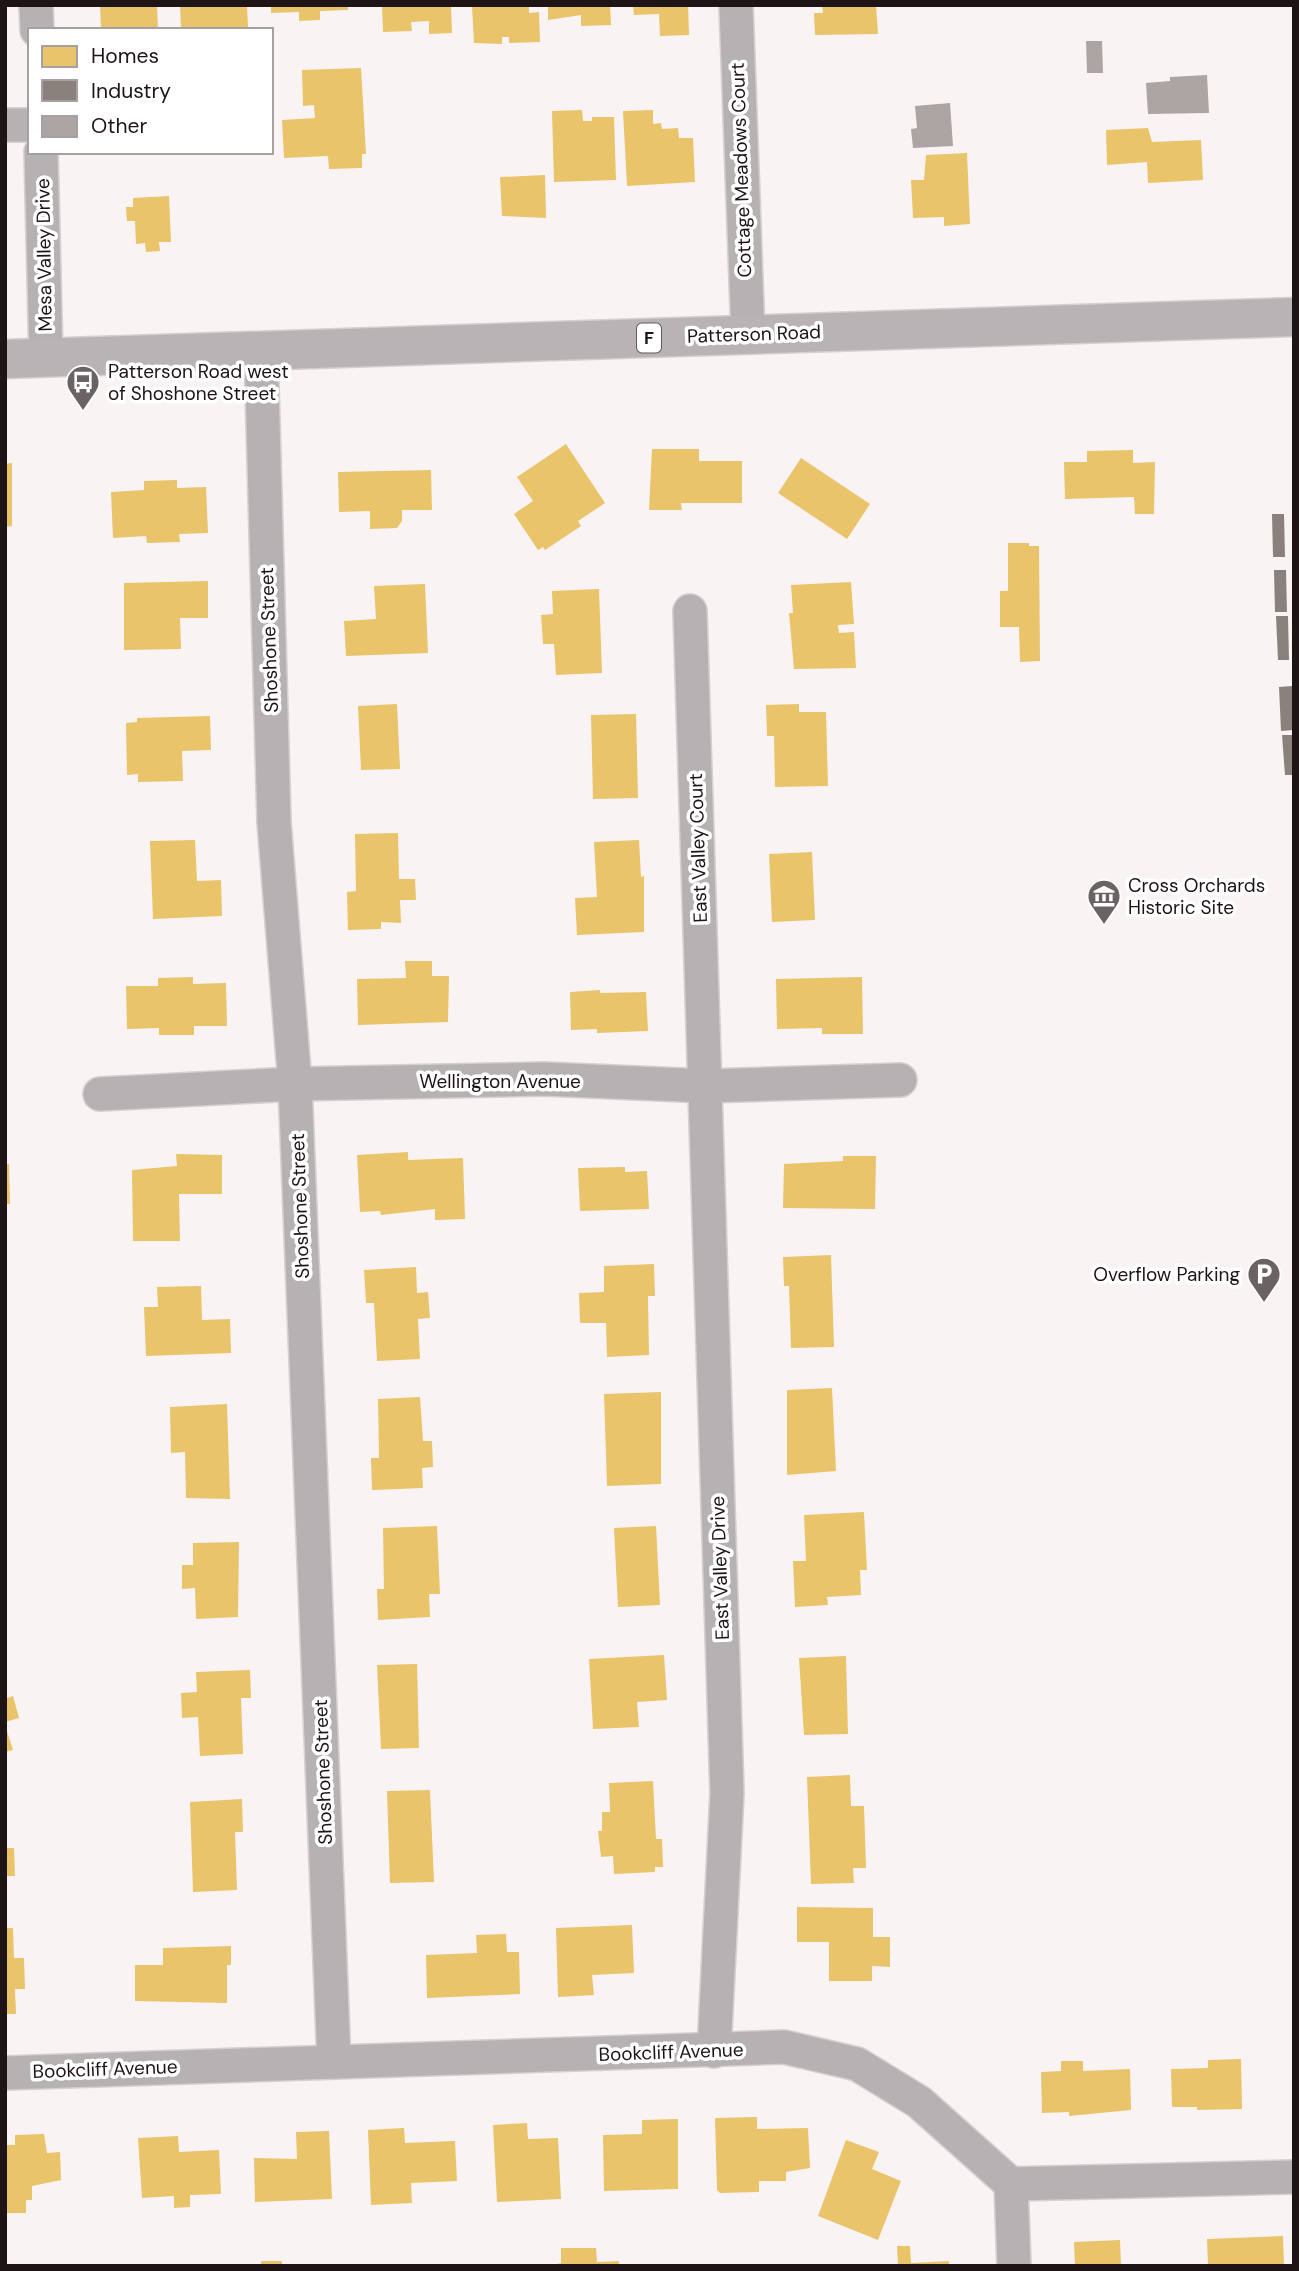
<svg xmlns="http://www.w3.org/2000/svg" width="1299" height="2271" viewBox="0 0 1299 2271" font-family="'DM Sans',sans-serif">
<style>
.homes{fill:#e9c46a}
.industry{fill:#8a817c}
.building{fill:#ada4a4}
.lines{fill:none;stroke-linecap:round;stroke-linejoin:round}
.minor-casing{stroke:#d6d0d1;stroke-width:36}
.major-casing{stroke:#d6d0d1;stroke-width:41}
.minor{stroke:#b6b2b3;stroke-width:33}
.major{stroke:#bab3b6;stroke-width:38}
.labels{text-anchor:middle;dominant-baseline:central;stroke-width:7;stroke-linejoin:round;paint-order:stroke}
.shield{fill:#fff;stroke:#625a5c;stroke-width:2}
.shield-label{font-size:18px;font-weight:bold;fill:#1e1416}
.street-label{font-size:19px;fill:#1e1416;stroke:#fff}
.poi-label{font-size:19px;fill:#1e1416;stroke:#fff;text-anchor:start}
</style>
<rect width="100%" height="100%" fill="#faf3f4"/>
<g class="homes">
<polygon points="100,5 157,5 158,29 101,30"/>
<polygon points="180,5 247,5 248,27 181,30"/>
<polygon points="271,5 348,5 348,10 320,11 320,20 299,21 299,12 271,13"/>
<polygon points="382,5 451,5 452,33 429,34 429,21 411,22 412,31 383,32"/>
<polygon points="476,5 529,5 529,13 539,12 540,42 509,43 509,37 502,37 502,44 474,43 472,7"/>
<polygon points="548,5 610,5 611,25 581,26 581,15 548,20"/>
<polygon points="633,5 688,5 689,35 660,36 659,14 634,15"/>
<polygon points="822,5 876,5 878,34 815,35 814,13 823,13"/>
<polygon points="361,68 366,154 362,154 362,168 329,169 328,156 284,158 282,120 315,118 314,105 303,106 302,70"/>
<polygon points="582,110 583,121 592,121 592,117 614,117 616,180 554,182 552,111"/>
<polygon points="653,110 653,124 661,123 662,129 678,128 679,138 693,138 695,182 627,186 623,111"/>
<polygon points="1148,128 1152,142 1201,140 1203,180 1148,183 1147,162 1107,165 1106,130"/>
<polygon points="967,153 970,224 944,226 944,217 913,218 911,180 924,180 926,155"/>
<polygon points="545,175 546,218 502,216 500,177"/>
<polygon points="169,196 171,242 159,242 160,251 146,252 145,243 136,244 135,221 127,221 126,207 133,207 133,198"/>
<polygon points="566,444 605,503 578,521 581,526 545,550 543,547 538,550 514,514 533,501 517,477"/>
<polygon points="652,449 699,449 699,461 742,461 742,503 681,503 682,510 649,510"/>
<polygon points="1133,450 1133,463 1155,462 1154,514 1135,514 1134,497 1065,499 1064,462 1087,462 1087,451"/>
<polygon points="801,458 870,504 847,539 778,493"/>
<polygon points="12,463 12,526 5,527 5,464"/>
<polygon points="431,470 432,510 402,510 402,521 397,528 370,529 370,511 339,512 338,472"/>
<polygon points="177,480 177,488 206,487 208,533 179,534 180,542 147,543 146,536 113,538 111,492 144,490 144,481"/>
<polygon points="1008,543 1029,543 1029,546 1039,546 1040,661 1020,662 1019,627 1000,627 1000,591 1008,591"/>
<polygon points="208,581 208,618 180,618 181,649 124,650 124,583"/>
<polygon points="851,582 854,624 838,625 839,633 854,632 856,668 794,669 789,613 793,613 791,585"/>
<polygon points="425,584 428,653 346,656 344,621 376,619 374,586"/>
<polygon points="599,589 602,673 556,675 554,644 543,644 541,615 553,614 552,591"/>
<polygon points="397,704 400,769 361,770 358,706"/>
<polygon points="799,704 799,712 826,712 828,786 775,787 774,736 767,736 766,705"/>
<polygon points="636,714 638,798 593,799 591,715"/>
<polygon points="210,716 211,750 182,751 183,781 138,782 138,774 127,775 126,723 137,722 137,718"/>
<polygon points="398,833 399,879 415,879 416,900 400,900 401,923 381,922 381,929 348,930 347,892 356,891 355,834"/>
<polygon points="195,840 197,881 221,880 222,916 153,919 150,841"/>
<polygon points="639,840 641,877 644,876 644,932 577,935 575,898 597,897 594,842"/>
<polygon points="812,852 815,920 772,922 769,854"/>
<polygon points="405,961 432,961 432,976 449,976 448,1022 358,1025 357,979 406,978"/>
<polygon points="193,977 193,984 226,983 227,1026 194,1026 194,1035 159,1035 159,1028 127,1029 126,986 158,986 158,978"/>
<polygon points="862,977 863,1034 822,1034 822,1028 777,1029 776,979"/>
<polygon points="600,990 600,993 646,992 648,1031 597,1033 597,1029 571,1030 570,992"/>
<polygon points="408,1152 408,1160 463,1158 465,1219 435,1220 435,1209 381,1215 380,1211 360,1212 357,1155"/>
<polygon points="176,1154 222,1155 222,1194 179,1194 180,1241 133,1241 132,1170 177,1166"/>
<polygon points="843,1156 876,1156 875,1209 783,1208 784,1164 843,1161"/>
<polygon points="9,1164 10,1204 5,1204 5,1165"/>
<polygon points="625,1167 625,1172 647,1171 649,1209 580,1211 578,1168"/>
<polygon points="831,1255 834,1347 791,1348 789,1286 784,1286 783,1257"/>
<polygon points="654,1264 655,1296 648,1296 649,1355 607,1357 606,1323 580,1323 579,1293 604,1292 604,1266"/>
<polygon points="416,1267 417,1293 428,1292 430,1318 418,1319 420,1359 377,1361 374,1303 366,1303 364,1270"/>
<polygon points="201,1286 202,1320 230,1319 231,1353 146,1356 144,1307 158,1307 157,1287"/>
<polygon points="832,1388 836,1471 787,1475 787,1390"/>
<polygon points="661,1392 661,1484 607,1486 604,1394"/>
<polygon points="420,1397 423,1441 432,1441 433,1467 422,1468 423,1488 372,1490 371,1458 379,1458 378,1399"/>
<polygon points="227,1404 230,1499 186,1498 185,1452 171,1453 170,1407"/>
<polygon points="864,1512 867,1570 860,1570 861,1595 827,1597 828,1605 795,1607 793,1561 806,1561 804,1515"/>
<polygon points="437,1526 440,1594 429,1594 430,1617 378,1620 377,1589 384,1589 383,1528"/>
<polygon points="656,1526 660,1605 618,1607 614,1528"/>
<polygon points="239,1542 238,1617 196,1619 195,1588 182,1589 182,1565 193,1565 193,1543"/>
<polygon points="664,1655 667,1700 637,1702 639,1727 593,1729 589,1659"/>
<polygon points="846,1656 848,1734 804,1735 799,1658"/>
<polygon points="417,1664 419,1748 381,1749 377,1665"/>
<polygon points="250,1670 251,1698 241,1698 243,1754 200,1756 198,1717 182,1718 181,1693 197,1692 196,1672"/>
<polygon points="13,1696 19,1718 5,1722 5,1699"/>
<polygon points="5,1725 13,1750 5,1752"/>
<polygon points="850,1775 851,1806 864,1806 866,1868 853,1868 854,1883 811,1884 807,1777"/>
<polygon points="653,1781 656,1839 662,1839 663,1867 655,1867 655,1872 614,1874 613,1856 601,1857 598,1831 602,1831 602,1812 610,1812 609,1783"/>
<polygon points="430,1790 434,1882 390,1883 387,1791"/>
<polygon points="242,1799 243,1832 235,1832 237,1890 193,1892 190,1802"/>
<polygon points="5,1848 14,1848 15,1876 5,1876"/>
<polygon points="797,1907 873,1908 873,1937 890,1937 890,1967 872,1966 872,1981 829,1981 829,1942 797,1942"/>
<polygon points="632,1925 634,1973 592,1975 594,1995 558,1997 556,1928"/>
<polygon points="5,1928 13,1928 14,1958 24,1958 25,1989 15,1989 16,2014 5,2014"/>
<polygon points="506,1934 507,1952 519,1952 520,1994 427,1998 426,1955 477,1953 476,1935"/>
<polygon points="231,1946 231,1965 227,1965 227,2003 135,2001 135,1965 163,1965 163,1948"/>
<polygon points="1241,2059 1242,2109 1197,2110 1197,2107 1172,2107 1171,2069 1208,2068 1208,2060"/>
<polygon points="1061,2061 1083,2061 1083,2071 1130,2069 1131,2110 1069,2116 1069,2112 1042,2113 1041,2072 1061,2071"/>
<polygon points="757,2117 757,2129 808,2128 810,2168 786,2172 786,2181 759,2181 759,2192 720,2193 717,2190 715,2118"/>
<polygon points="678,2119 678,2189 604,2191 603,2135 642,2134 642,2120"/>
<polygon points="527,2123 528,2139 558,2138 561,2199 497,2202 493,2125"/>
<polygon points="404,2128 405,2143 455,2141 457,2181 411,2183 412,2203 371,2205 368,2130"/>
<polygon points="329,2131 332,2199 255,2202 254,2158 297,2159 296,2132"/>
<polygon points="44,2134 47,2153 60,2152 61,2180 32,2186 32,2200 26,2200 26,2213 5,2213 5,2145 15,2145 15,2135"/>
<polygon points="178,2136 179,2152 219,2150 221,2194 190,2195 190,2207 174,2208 174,2196 142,2198 138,2138"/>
<polygon points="846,2140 879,2152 872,2169 901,2181 878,2240 818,2216"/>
<polygon points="1283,2236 1284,2266 1208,2266 1207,2239"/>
<polygon points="1120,2240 1121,2266 1075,2266 1074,2242"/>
<polygon points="897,2246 910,2246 911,2263 949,2261 949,2266 898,2266"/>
<polygon points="561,2248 596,2248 597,2262 619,2261 619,2266 549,2266 561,2263"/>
<rect x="261" y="2261" width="21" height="5"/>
</g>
<g class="industry">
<polygon points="1272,514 1284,514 1285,557 1273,557"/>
<polygon points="1274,570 1286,570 1287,612 1275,612"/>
<polygon points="1276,616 1288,616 1289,660 1278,660"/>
<polygon points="1292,686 1294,730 1281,731 1279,687"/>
<polygon points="1282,735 1294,735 1294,775 1285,775"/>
</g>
<g class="building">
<polygon points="1086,41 1102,41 1103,73 1087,73"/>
<polygon points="1207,75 1209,113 1148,114 1146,83 1170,81 1170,77"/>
<polygon points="950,103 953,146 913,148 911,129 917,128 915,106"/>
</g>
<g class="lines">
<defs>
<g id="minor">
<polyline points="36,5 37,30"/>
<polyline points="736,5 748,335"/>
<polyline points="5,125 30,125"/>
<polyline points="41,152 46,358"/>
<polyline points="261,350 274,822 295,1084 334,2062"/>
<polyline points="690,611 727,1793 714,2051"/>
<polyline points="100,1094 295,1084 544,1079 706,1086 900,1080"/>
<polyline points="5,2073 784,2047 857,2064 919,2102 1011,2184 1294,2177"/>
<polyline points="1011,2184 1014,2266"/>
</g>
<polyline id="major" points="5,359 1294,317"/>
</defs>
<use href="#minor" class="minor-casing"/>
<use href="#major" class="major-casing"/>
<use href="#minor" class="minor"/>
<use href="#major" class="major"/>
</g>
<defs>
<symbol id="bus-pin" viewBox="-11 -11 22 30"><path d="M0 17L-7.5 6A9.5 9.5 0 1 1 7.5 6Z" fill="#6b6264" stroke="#fff"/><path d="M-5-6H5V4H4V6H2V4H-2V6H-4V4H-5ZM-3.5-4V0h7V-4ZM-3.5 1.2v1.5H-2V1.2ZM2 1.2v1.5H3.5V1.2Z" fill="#fff"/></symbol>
<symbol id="museum-pin" viewBox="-11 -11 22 30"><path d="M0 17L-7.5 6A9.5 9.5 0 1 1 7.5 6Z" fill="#6b6264" stroke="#fff"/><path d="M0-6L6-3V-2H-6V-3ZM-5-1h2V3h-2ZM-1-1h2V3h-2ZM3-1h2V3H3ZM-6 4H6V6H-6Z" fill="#fff"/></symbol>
<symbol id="parking-pin" viewBox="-11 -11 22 30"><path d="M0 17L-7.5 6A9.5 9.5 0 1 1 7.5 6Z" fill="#6b6264" stroke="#fff"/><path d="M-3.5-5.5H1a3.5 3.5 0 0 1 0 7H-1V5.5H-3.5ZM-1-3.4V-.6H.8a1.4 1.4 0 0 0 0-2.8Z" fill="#fff"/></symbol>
</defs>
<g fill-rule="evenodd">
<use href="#bus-pin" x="64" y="363" width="38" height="52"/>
<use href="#museum-pin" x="1085" y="877" width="38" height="52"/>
<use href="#parking-pin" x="1245" y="1255" width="38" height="52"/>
</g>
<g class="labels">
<rect class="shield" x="637" y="323.5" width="24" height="29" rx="5"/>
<g class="shield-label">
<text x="649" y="338">F</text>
</g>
<g class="street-label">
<text transform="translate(741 170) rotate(-92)">Cottage Meadows Court</text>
<text transform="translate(44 255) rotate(-91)">Mesa Valley Drive</text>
<text transform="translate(754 334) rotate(-2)">Patterson Road</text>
<text transform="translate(269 640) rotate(-92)">Shoshone Street</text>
<text transform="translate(698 848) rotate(-92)">East Valley Court</text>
<text x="500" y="1081">Wellington Avenue</text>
<text transform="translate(300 1206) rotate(-92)">Shoshone Street</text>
<text transform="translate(720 1568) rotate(-92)">East Valley Drive</text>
<text transform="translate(323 1772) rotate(-92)">Shoshone Street</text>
<text transform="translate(671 2052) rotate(-2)">Bookcliff Avenue</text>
<text transform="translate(105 2069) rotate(-2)">Bookcliff Avenue</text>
</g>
<g class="poi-label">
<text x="108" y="371">Patterson Road west<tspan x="108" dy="22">of Shoshone Street</tspan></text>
<text x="1128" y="885">Cross Orchards<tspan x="1128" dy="22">Historic Site</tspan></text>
<text x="1240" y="1274" text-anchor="end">Overflow Parking</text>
</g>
</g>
<rect width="1299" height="2271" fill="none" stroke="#1e1416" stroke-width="14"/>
<rect x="28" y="28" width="245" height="126" fill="#ffffff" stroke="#a5a1a2" stroke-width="2"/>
<rect x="42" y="46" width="35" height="21" fill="#e9c46a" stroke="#a5a1a2" stroke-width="2"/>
<text x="91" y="63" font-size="21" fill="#1e1416">Homes</text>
<rect x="42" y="80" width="35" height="21" fill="#8a817c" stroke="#a5a1a2" stroke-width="2"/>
<text x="91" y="98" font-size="21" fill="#1e1416">Industry</text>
<rect x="42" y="116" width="35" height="21" fill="#ada4a4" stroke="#a5a1a2" stroke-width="2"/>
<text x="91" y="133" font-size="21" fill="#1e1416">Other</text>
</svg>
